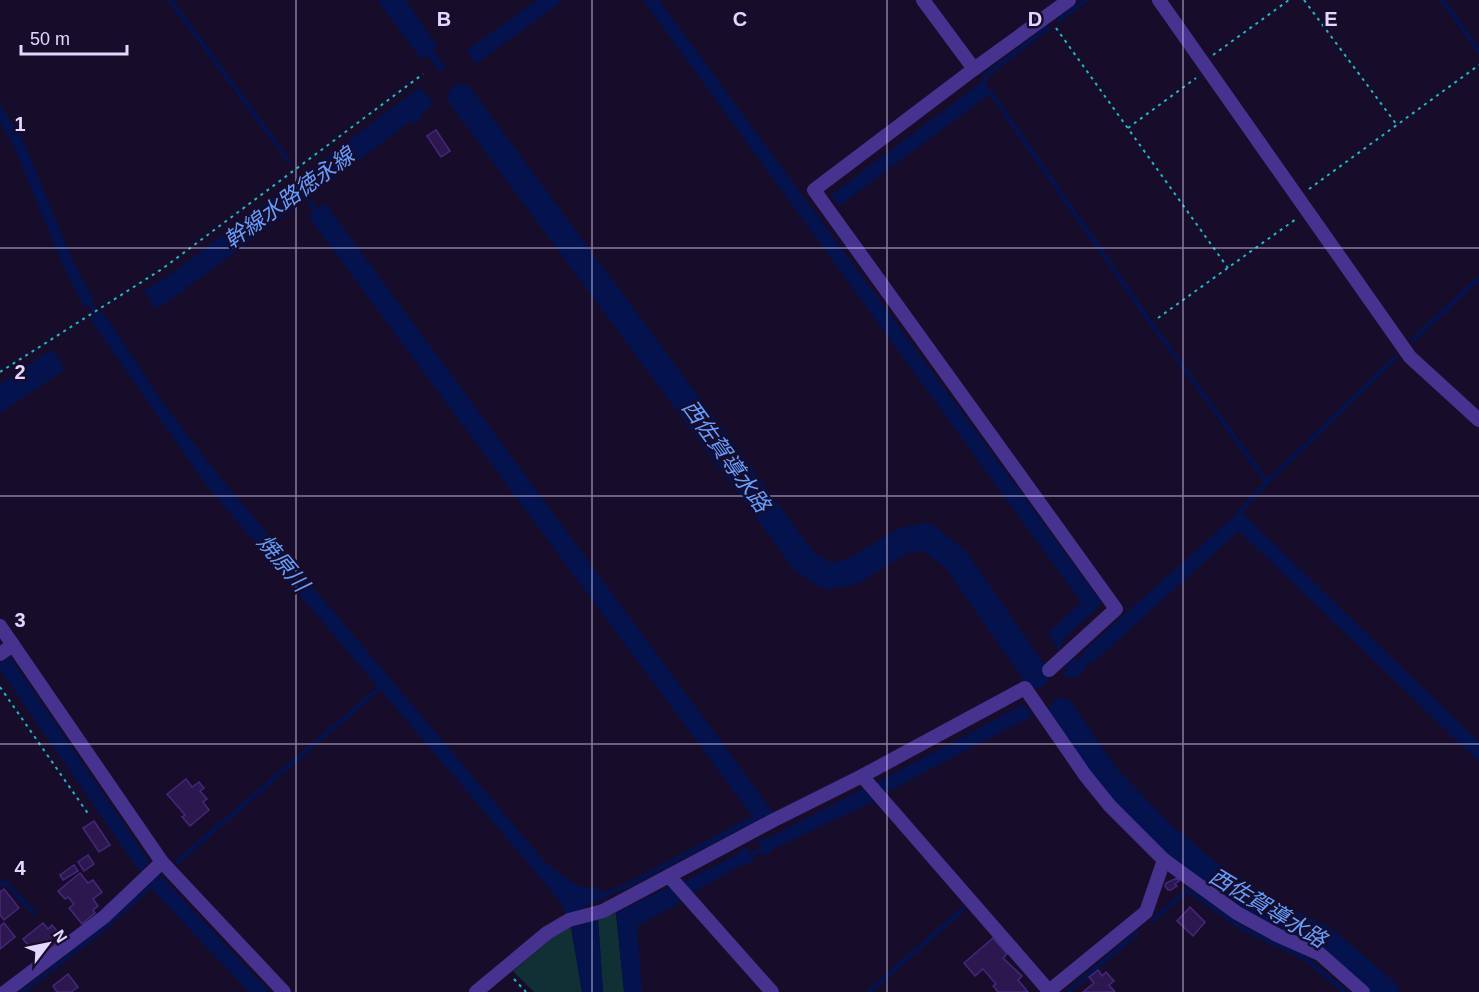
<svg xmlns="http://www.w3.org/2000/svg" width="1479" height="992" viewBox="0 0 1479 992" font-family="Arial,'Noto Sans JP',sans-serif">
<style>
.green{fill:#103036}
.water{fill:#04134d}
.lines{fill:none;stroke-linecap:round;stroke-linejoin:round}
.stream{stroke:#04134d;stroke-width:4.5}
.river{stroke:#04134d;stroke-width:26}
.building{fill:#2c174e;stroke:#46277c;stroke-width:1.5}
.path{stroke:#22b6c8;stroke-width:2;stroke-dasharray:3 4.5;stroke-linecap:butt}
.street{stroke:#46338f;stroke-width:14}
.grid{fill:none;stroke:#e3d7ff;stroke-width:1.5;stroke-opacity:0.55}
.labels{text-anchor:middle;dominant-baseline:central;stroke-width:5;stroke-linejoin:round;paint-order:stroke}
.water-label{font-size:22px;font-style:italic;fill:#659eff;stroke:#170d2b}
.grid-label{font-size:20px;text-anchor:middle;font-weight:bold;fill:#e3d7ff;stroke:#170d2b;stroke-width:5;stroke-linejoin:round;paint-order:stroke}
</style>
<rect width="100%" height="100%" fill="#170d2b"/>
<g class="green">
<polygon points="616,913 624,992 603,992 598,919"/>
<polygon points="571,927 582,992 534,992 513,971 552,938"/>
</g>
<g class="water">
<polygon points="377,0 405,0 438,46 433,50 446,68 440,72 427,55 421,59"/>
<polygon points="537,0 564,0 476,64 467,50"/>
<polygon points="643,0 659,0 1102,603 1062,641 1063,645 1058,649 1048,633 1081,602"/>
<polygon points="983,81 991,93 839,206 831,195"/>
<polygon points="420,87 434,104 421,114 422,117 414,124 411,121 176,296 155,309 144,290 168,276"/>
<polygon points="0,104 23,140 71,257 94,301 84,307 61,261 13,144 0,122"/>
<polygon points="325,203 773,812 629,887 627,883 752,816 308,216"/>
<path d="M103,312L166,407L219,476L545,862C554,868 572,884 582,887C592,889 602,885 608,897C593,902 582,910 567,915L559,900L207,486L90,319Z"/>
<polygon points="51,350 60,359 64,370 0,413 0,384"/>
<polygon points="1240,511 1479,742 1479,762 1239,531 1097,659 1084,666 1086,669 1073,679 1071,676 1067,679 1064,675 1067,672 1064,668 1069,664 1065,659 1069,656 1073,660 1076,658 1078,660 1087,648"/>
<polygon points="10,657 149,861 140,872 0,670 0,663"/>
<polygon points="1024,704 1032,716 885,793 876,783"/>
<polygon points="863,789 874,801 773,849 766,856 757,840 768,838"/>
<polygon points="746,846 754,862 742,865 692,893 683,882 736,855"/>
<polygon points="158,873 270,992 249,992 148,885"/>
<polygon points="669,887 681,902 637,926 642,992 624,992 616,913"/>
<polygon points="598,919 603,992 582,992 571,927"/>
</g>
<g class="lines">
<g class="stream">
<polyline points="170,0 289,161"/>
<polyline points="1442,0 1479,51"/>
<polyline points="1059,20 1086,0"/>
<polyline points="1048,28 985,76 983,90 991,93 1151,323 1267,482"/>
<polyline points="304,195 316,210"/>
<polyline points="86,298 100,319"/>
<polyline points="1413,340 1479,278"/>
<polyline points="1240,511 1267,482 1396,357"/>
<polyline points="746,858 765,848"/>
<polyline points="177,862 383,685"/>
<polyline points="0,885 5,882 34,913"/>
<polyline points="606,894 628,885"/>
<polyline points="1153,920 1188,890 1242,928 1306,959 1345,992"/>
<polyline points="23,992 102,930 150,887"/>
<polyline points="869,992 963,909"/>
<polyline points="1068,992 1137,933"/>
</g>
<g class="river">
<polyline points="461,97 804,561 827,576 852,572 902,541 926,536 956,560 1036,675"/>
<polyline points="1062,711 1106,776 1163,835 1205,870 1266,910 1324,939 1386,992"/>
</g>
</g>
<g class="building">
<polygon points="436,130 450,151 441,157 427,136"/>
<polygon points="186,779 192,787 199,782 204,788 200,791 207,799 203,802 209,810 190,826 182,817 185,815 167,794"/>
<polygon points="94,821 110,845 99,852 83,828"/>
<polygon points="88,855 94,864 84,871 78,862"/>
<polygon points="74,865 78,871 63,880 60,875"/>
<polygon points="80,873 88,883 93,880 102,892 93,899 98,906 93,910 95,913 82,924 69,908 74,904 68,897 65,899 58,891"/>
<polygon points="1177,878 1179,881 1175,884 1177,886 1171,890 1168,890 1165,886 1166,883"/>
<polygon points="4,889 19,908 4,920 0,915 0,892"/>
<polygon points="1190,907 1205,922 1193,936 1177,921"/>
<polygon points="4,923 15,937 0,949 0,926"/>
<polygon points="43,923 48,929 52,925 63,938 39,958 23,939"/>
<polygon points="993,938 1007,954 1003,958 1022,976 1018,980 1028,992 998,992 993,986 996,984 983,969 975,976 964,963"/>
<polygon points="1098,970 1102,976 1106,972 1114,981 1109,985 1115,992 1083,992 1094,983 1089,977"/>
<polygon points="68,974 78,987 71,992 57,992 53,986"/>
</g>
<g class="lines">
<g class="path">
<polyline points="1304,0 1397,125"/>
<polyline points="1056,28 1228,268"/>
<polyline points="1213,55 1289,0"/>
<polyline points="1128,128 1196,78"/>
<polyline points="1309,189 1479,65"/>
<polyline points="1158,318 1296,219"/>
<polyline points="0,372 162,269 423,74"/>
<polyline points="0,687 89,815"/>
<polyline points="514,979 526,992"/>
</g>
<g class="street">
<polyline points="923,0 974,69 814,190 1116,609 1049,670"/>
<polyline points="1159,0 1410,357 1479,420"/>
<polyline points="974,69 1069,0"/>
<polyline points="0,626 162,862 284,992"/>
<polyline points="0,654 13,645"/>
<polyline points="862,776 1050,992"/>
<polyline points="669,876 772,992"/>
<polyline points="5,992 104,917 162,862"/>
<polyline points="476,992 547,933 569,920 603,911 772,821 862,776 1025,688 1085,775 1110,806 1164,860 1237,913 1277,935 1320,954 1363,992"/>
<polyline points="1048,992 1146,912 1164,860"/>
</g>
</g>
<path class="grid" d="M296,0V992M592,0V992M887,0V992M1183,0V992M0,248H1479M0,496H1479M0,744H1479"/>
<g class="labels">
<g class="water-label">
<text transform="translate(289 198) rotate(-36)">幹線水路徳永線</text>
<text transform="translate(726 456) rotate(54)">西佐賀導水路</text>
<text transform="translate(283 563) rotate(50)">焼原川</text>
<text transform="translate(1268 908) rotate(31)">西佐賀導水路</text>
</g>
</g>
<g class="grid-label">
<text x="444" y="26">B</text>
<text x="740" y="26">C</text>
<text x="1035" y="26">D</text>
<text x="1331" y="26">E</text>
<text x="20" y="131">1</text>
<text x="20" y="379">2</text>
<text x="20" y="627">3</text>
<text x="20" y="875">4</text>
</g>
<g transform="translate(48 944) rotate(58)" stroke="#170d2b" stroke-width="4.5" paint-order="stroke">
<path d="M0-4.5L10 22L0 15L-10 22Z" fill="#e3d7ff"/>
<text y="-9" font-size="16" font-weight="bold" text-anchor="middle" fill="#e3d7ff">N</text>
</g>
<path d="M21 45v9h106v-9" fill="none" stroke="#e3d7ff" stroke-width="3"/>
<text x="30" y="45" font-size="18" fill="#e3d7ff" stroke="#170d2b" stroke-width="4.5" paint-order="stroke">50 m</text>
</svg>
